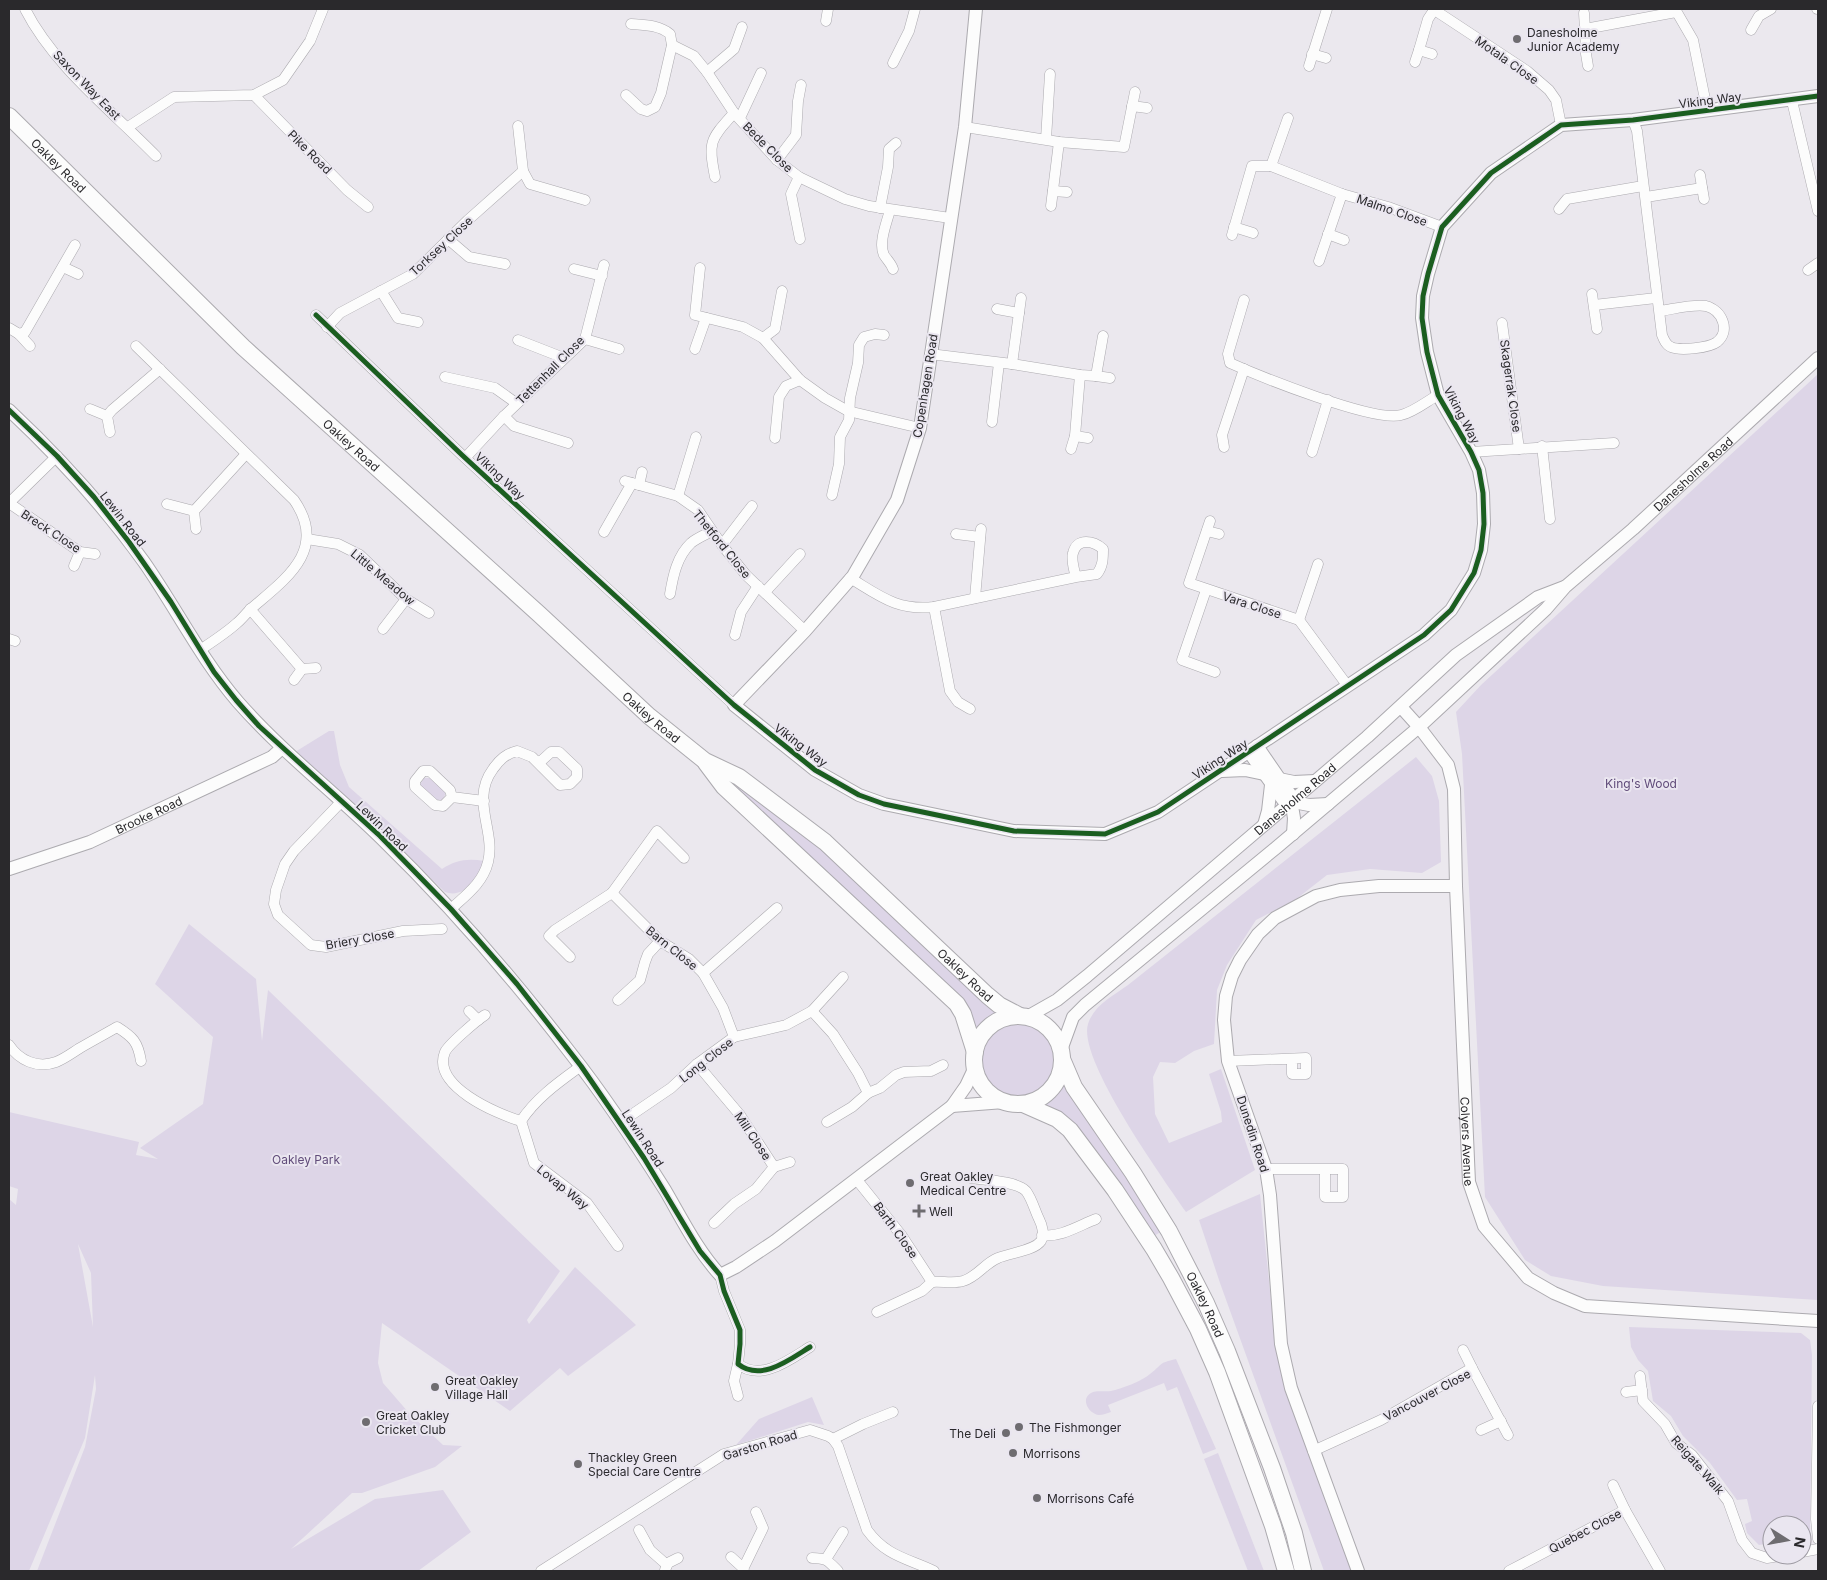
<svg xmlns="http://www.w3.org/2000/svg" width="1827" height="1580" viewBox="0 0 1827 1580" font-family="Inter,sans-serif">
<style>
.green{fill:#ddd5e7;fill-rule:evenodd}
.lines{fill:none;stroke-linecap:round;stroke-linejoin:round}
.minor-casing{stroke:#acaaaf;stroke-width:11}
.tertiary-casing{stroke:#acaaaf;stroke-width:14}
.primary-casing{stroke:#acaaaf;stroke-width:18}
.minor{stroke:#fcfcfc;stroke-width:10}
.tertiary{stroke:#fcfcfc;stroke-width:12}
.primary{stroke:#fcfcfc;stroke-width:16}
.cycleway-casing{stroke:#eae6f0;stroke-width:8}
.cycleway{stroke:#1b5e20;stroke-width:5}
.poi-dot{fill:#6e6c70;stroke:#eae6f0;stroke-width:2}
.labels{text-anchor:middle;dominant-baseline:central;stroke-width:4;stroke-linejoin:round;paint-order:stroke}
.poi-label{font-size:12px;fill:#2a292c;stroke:#eae6f0;text-anchor:start}
.street-label{font-size:12px;fill:#2a292c;stroke:#eae6f0}
.park-label{font-size:12px;fill:#614c7a;stroke:#eae6f0}
</style>
<rect width="100%" height="100%" fill="#ebe8ee"/>
<g class="green">
<polygon points="1818,374 1818,1300 1603,1286 1551,1276 1525,1260 1485,1197 1462,754 1456,712 1481,685"/>
<path d="M329,731H334L340,765L349,787L442,869C455,860 468,858 484,861C479,878 464,899 445,892L346,797L295,752Z"/>
<path d="M1416,757L1432,776L1439,801L1441,862L1422,873L1370,869L1327,875L1295,900L1256,920L1227,965L1217,990L1214,1044L1194,1051L1175,1063L1160,1062L1153,1077L1155,1114L1169,1143L1222,1122L1221,1112L1209,1074L1221,1069L1255,1170L1186,1212C1164,1180 1077,1059 1088,1024C1094,1005 1113,996 1128,985Z"/>
<polygon points="717,770 836,860 1001,1012 991,1019 978,1033 965,1002"/>
<polygon points="424,778 431,778 446,792 443,800 437,801 420,785"/>
<path d="M189,924L256,979L262,1041L268,990L560,1271L527,1320L529,1324L575,1267L636,1325L568,1376L560,1368L510,1411L382,1323L378,1363L383,1383L409,1413L443,1445L462,1446L435,1467L362,1493H352L291,1549L375,1499L443,1490L471,1532L418,1571H37L85,1447L96,1389L95,1375L85,1438L29,1571H9V1199L16,1205L18,1189L9,1186V1112L139,1142L136,1155L158,1159L140,1148L203,1104L213,1037L155,984ZM78,1244L91,1273L93,1327Z"/>
<circle cx="1019" cy="1061" r="38"/>
<polygon points="1063,1082 1162,1231 1154,1236 1041,1105 1059,1093"/>
<polygon points="1260,1194 1276,1349 1353,1571 1324,1571 1220,1283 1199,1220"/>
<polygon points="1629,1327 1801,1333 1810,1340 1812,1355 1810,1535 1802,1537 1802,1525 1772,1525 1772,1543 1759,1545 1747,1533 1745,1524 1752,1521 1747,1499 1737,1500 1710,1463 1683,1436 1671,1416 1653,1401 1648,1371 1638,1360 1631,1347"/>
<path d="M1176,1359L1216,1449L1203,1454L1177,1387L1167,1391L1164,1383L1108,1405L1111,1412C1107,1413 1103,1415 1099,1415C1089,1414 1080,1399 1091,1393C1096,1390 1105,1392 1111,1391C1121,1389 1142,1381 1150,1374C1163,1364 1158,1363 1176,1359Z"/>
<polygon points="812,1397 824,1425 808,1422 736,1445 759,1419"/>
<polygon points="1218,1453 1264,1571 1248,1571 1204,1459"/>
</g>
<g class="lines">
<defs>
<g id="minor">
<path d="M25,9C54,66 111,110 156,156"/>
<polyline points="1433,9 1527,71 1549,90 1556,100 1561,125"/>
<polyline points="1675,9 1693,40 1707,109"/>
<polyline points="1817,9 1818,9"/>
<polyline points="1584,13 1585,29"/>
<polyline points="826,21 828,9"/>
<polyline points="1751,30 1759,16 1771,9"/>
<polyline points="672,45 694,56 707,72 734,113 777,160 799,177 845,199 869,206 950,218"/>
<polyline points="1312,54 1326,58"/>
<polyline points="1432,54 1419,50 1428,19 1434,10"/>
<polyline points="1415,62 1419,50"/>
<polyline points="893,63 909,31 915,9"/>
<polyline points="1309,66 1327,9"/>
<polyline points="1588,66 1586,54 1585,29 1676,12"/>
<polyline points="707,72 734,49 742,27"/>
<polyline points="254,95 347,190 368,207"/>
<path d="M626,95L641,109L647,111L655,107L661,93L672,45L670,34C659,25 645,25 631,24"/>
<polyline points="1792,101 1818,211"/>
<polyline points="1132,106 1147,108"/>
<polyline points="740,118 761,73"/>
<path d="M1633,120L1637,131L1662,335C1664,340 1666,345 1671,347C1680,351 1709,348 1717,342C1731,331 1722,310 1706,306C1692,304 1674,309 1660,311"/>
<polyline points="518,126 523,171 530,184 585,200"/>
<polyline points="128,127 174,97 254,95 283,80 310,41 323,9"/>
<polyline points="965,127 1059,142 1124,147 1135,92"/>
<polyline points="1046,139 1050,74"/>
<polyline points="777,160 796,135 798,101 801,85"/>
<polyline points="1271,166 1288,118"/>
<polyline points="1700,175 1704,199"/>
<path d="M715,177C708,141 710,140 734,113"/>
<polyline points="799,177 791,194 800,239"/>
<polyline points="1053,191 1067,192"/>
<polyline points="1646,197 1702,188"/>
<polyline points="1051,206 1059,142"/>
<polyline points="880,208 888,167 889,149 896,143"/>
<polyline points="1559,209 1567,199 1643,186"/>
<path d="M890,210C887,222 878,243 884,255C887,260 891,263 893,269"/>
<polyline points="1234,227 1253,233"/>
<polyline points="1328,234 1344,240"/>
<polyline points="1232,235 1252,166 1271,166 1342,194 1388,207 1442,227"/>
<polyline points="448,239 469,257 505,264"/>
<polyline points="1319,261 1342,194"/>
<polyline points="63,267 78,274"/>
<polyline points="700,268 695,315 743,327 763,338 800,380 825,398 848,411 920,428"/>
<polyline points="574,269 602,276"/>
<polyline points="1808,270 1818,263"/>
<polyline points="381,291 398,318 418,322"/>
<polyline points="1592,294 1597,329"/>
<path d="M1244,300L1228,354L1230,363C1259,376 1375,423 1401,415C1414,412 1427,401 1438,395"/>
<polyline points="1594,305 1656,298"/>
<polyline points="997,309 1019,313"/>
<polyline points="316,315 462,455 734,705"/>
<polyline points="1502,323 1519,449"/>
<polyline points="327,327 340,313 413,274 468,220 523,171"/>
<polyline points="9,328 19,334 25,332 75,245"/>
<polyline points="19,334 30,346"/>
<polyline points="763,338 775,329 782,291"/>
<polyline points="585,339 619,349"/>
<polyline points="518,340 564,358"/>
<path d="M136,346L294,500C328,549 287,578 253,607C247,612 243,618 237,623C226,633 212,642 200,650"/>
<polyline points="695,349 706,318"/>
<polyline points="930,354 1012,364 1080,375 1096,376 1103,336"/>
<polyline points="1012,364 1021,298"/>
<polyline points="1096,376 1110,378"/>
<polyline points="445,377 495,388 516,403"/>
<polyline points="90,409 107,416"/>
<polyline points="107,416 112,410 160,369"/>
<polyline points="107,416 110,432"/>
<polyline points="504,416 514,426 568,443"/>
<polyline points="992,422 999,363"/>
<polyline points="1075,436 1088,438"/>
<polyline points="775,438 779,397 786,386 800,380"/>
<polyline points="1542,446 1550,519"/>
<polyline points="1224,447 1222,435 1244,369"/>
<polyline points="1071,449 1075,436 1080,375"/>
<polyline points="1312,452 1328,400"/>
<polyline points="1471,452 1614,443"/>
<polyline points="466,457 504,416 585,339 604,265"/>
<polyline points="625,481 678,496 698,510 722,545 746,575 805,631"/>
<polyline points="639,485 642,472"/>
<polyline points="832,495 839,464 840,437 849,420 850,398 858,363 859,345 864,337 875,334 884,335"/>
<polyline points="678,496 696,437"/>
<polyline points="9,503 80,552 95,554"/>
<polyline points="9,503 57,456"/>
<polyline points="167,504 194,511"/>
<polyline points="1210,521 1189,583 1299,620 1347,685"/>
<polyline points="196,529 194,511 246,454"/>
<polyline points="1207,531 1219,534"/>
<polyline points="604,532 632,483"/>
<polyline points="956,534 980,537"/>
<polyline points="307,539 338,544 360,555 406,599 429,613"/>
<polyline points="722,545 752,506"/>
<polyline points="74,566 80,552"/>
<path d="M850,578C880,596 897,611 934,607L1076,577L1097,574C1103,566 1103,559 1103,549C1094,541 1077,537 1073,553C1071,560 1074,570 1076,577"/>
<polyline points="1206,590 1182,660 1215,672"/>
<polyline points="765,592 800,554"/>
<path d="M670,594C673,576 677,556 691,543C697,538 705,535 712,531"/>
<polyline points="975,598 981,529"/>
<polyline points="934,607 950,691 958,702 970,709"/>
<polyline points="250,609 302,669"/>
<polyline points="1299,620 1318,564"/>
<polyline points="383,629 406,599"/>
<polyline points="735,635 741,612 758,586"/>
<polyline points="9,639 15,641"/>
<polyline points="302,669 316,668"/>
<polyline points="294,680 302,669"/>
<polyline points="452,797 450,790 430,771 423,771 415,781 415,787 435,805 443,806 452,797 484,801"/>
<polyline points="342,801 294,851 285,864 276,890 274,904 278,915 311,945 326,947 403,931 442,929"/>
<polyline points="612,893 660,941 689,959 703,973 723,1008 734,1037"/>
<path d="M451,909C466,895 483,883 488,862C496,831 470,800 493,769C500,759 506,754 517,751L532,757L560,785L570,784L577,777V769L559,752H551L539,763"/>
<polyline points="570,957 549,936 555,930 612,893 657,831 684,858"/>
<polyline points="703,973 777,908"/>
<polyline points="618,1000 640,980 645,962 648,954 660,941"/>
<polyline points="469,1011 478,1020"/>
<polyline points="812,1011 833,1034 858,1073 868,1093 852,1107 827,1122"/>
<path d="M485,1015C477,1020 448,1045 445,1052C431,1086 497,1114 521,1121L534,1163L587,1203L618,1246"/>
<path d="M9,1045C19,1060 37,1069 56,1062C64,1059 72,1053 80,1048C92,1041 105,1034 117,1027C133,1037 138,1042 141,1061"/>
<polyline points="1228,1061 1306,1058 1306,1074 1292,1074 1292,1059"/>
<polyline points="697,1064 740,1115 774,1167 756,1189 734,1204 714,1223"/>
<polyline points="868,1093 880,1088 896,1075 904,1072 931,1071 943,1065"/>
<path d="M521,1121C536,1098 559,1082 581,1066"/>
<polyline points="621,1122 671,1088 697,1064 734,1037 786,1025 812,1011 843,977"/>
<polyline points="774,1167 790,1162"/>
<polyline points="1266,1169 1343,1169 1343,1197 1325,1197 1325,1169"/>
<path d="M857,1180L902,1236L932,1282C942,1281 953,1284 963,1281C977,1277 985,1263 998,1258C1009,1253 1034,1251 1041,1241C1045,1235 1042,1225 1039,1219C1035,1211 1032,1199 1026,1191C1017,1181 984,1180 971,1178"/>
<path d="M1042,1235C1060,1238 1080,1225 1096,1219"/>
<path d="M720,1275L724,1291L740,1330V1344L738,1364C761,1382 789,1360 810,1347"/>
<polyline points="877,1312 922,1291 932,1282"/>
<polyline points="1463,1350 1472,1368"/>
<polyline points="738,1364 734,1381 738,1396"/>
<polyline points="1640,1376 1643,1401 1665,1424 1676,1443 1692,1455 1728,1501 1742,1540 1752,1553 1767,1558 1786,1555"/>
<polyline points="1626,1392 1642,1390"/>
<polyline points="1818,1406 1816,1519 1818,1539"/>
<polyline points="1481,1430 1501,1421"/>
<polyline points="833,1439 863,1424 893,1412"/>
<polyline points="1313,1451 1381,1420 1472,1368 1508,1435"/>
<polyline points="1613,1485 1625,1510"/>
<polyline points="639,1530 650,1550 667,1565"/>
<polyline points="1802,1552 1818,1549"/>
<polyline points="731,1557 742,1567 744,1571"/>
<path d="M812,1558C827,1558 828,1561 838,1571"/>
<polyline points="826,1559 843,1532"/>
<polyline points="743,1569 763,1528 756,1512"/>
<polyline points="665,1570 668,1563 678,1558"/>
<path d="M541,1571L724,1454L810,1430L828,1436L833,1439L838,1446L867,1530C886,1556 906,1558 934,1571"/>
<polyline points="1509,1571 1625,1510 1660,1571"/>
</g>
<g id="tertiary">
<polyline points="976,9 965,127 920,428 897,500 853,576 805,631 734,705 815,770 859,795 884,804 1014,831 1105,834 1158,812 1424,635 1451,610 1474,573 1481,550 1484,524 1483,493 1479,470 1471,452 1438,395 1427,352 1422,318 1423,296 1428,274 1442,227 1491,173 1561,125 1633,120 1818,96"/>
<path d="M9,410C58,456 104,506 144,562C176,608 201,659 238,702C282,752 334,792 382,839C451,906 513,978 572,1055C606,1098 636,1144 665,1190C682,1219 697,1250 720,1275L736,1267L775,1241L952,1106L966,1086L975,1067"/>
<path id="s1" d="M1401,707L1419,727L1448,765L1454,789L1456,886L1469,1182L1484,1226L1528,1278L1554,1293L1585,1306L1818,1321"/>
<polyline points="1257,746 1290,794 1294,818 1293,834"/>
<polyline points="1249,752 1283,800 1309,805 1328,804"/>
<polyline points="1222,771 1245,770 1264,774"/>
<polyline points="1279,779 1294,782 1315,781"/>
<polyline points="1264,825 1268,811 1271,785"/>
<path id="s2" d="M9,869L90,842L272,757L282,748"/>
<path id="s3" d="M1027,1017L1057,1000L1087,976L1367,737L1456,655L1538,597L1564,587"/>
<path id="s4" d="M1061,1050L1073,1017L1085,1005L1277,847L1419,727L1546,609L1565,587L1633,529L1818,358"/>
<polyline points="952,1106 1004,1102"/>
<polyline points="1358,1571 1291,1388 1281,1344 1270,1195 1266,1169 1228,1061 1224,1020 1226,996 1232,976 1240,960 1258,934 1275,918 1316,896 1340,890 1379,886 1456,886"/>
</g>
<g id="primary">
<path id="s5" d="M9,116L243,347L539,614L649,716L705,761L739,777L825,842L987,995L999,1005L1020,1016"/>
<polyline points="706,763 724,787 957,1004 963,1014 975,1052"/>
<circle cx="1018" cy="1060" r="44"/>
<path id="s6" d="M1062,1059L1074,1087L1133,1173L1169,1231L1206,1303L1227,1351L1272,1468L1294,1533L1303,1571"/>
<polyline points="1023,1104 1057,1119 1070,1130 1115,1190 1154,1249 1171,1278 1198,1329 1217,1372 1273,1526 1286,1571"/>
</g>
</defs>
<use href="#minor" class="minor-casing"/>
<use href="#tertiary" class="tertiary-casing"/>
<use href="#primary" class="primary-casing"/>
<use href="#minor" class="minor"/>
<use href="#tertiary" class="tertiary"/>
<use href="#primary" class="primary"/>
<defs>
<g id="cycleway">
<polyline points="316,315 462,455 734,705 815,770 859,795 884,804 1014,831 1105,834 1158,812 1424,635 1451,610 1474,573 1481,550 1484,524 1483,493 1479,470 1471,452 1438,395 1427,352 1422,318 1423,296 1428,274 1442,227 1491,173 1561,125 1633,120 1818,96"/>
<path d="M9,410L57,456L94,497L129,542L171,602L214,672L236,700L259,726L380,836L451,909L517,984L581,1066L644,1158L700,1251L720,1275L724,1291L740,1330V1344L738,1364C761,1382 789,1360 810,1347"/>
</g>
</defs>
<use href="#cycleway" class="cycleway-casing"/>
<use href="#cycleway" class="cycleway"/>
</g>
<g class="poi-dot">
<circle cx="1517" cy="39" r="5"/>
<circle cx="910" cy="1183" r="5"/>
<path d="M916.5 1203.5h5v5h5v5h-5v5h-5v-5h-5v-5h5z"/>
<circle cx="435" cy="1387" r="5"/>
<circle cx="366" cy="1422" r="5"/>
<circle cx="1019" cy="1427" r="5"/>
<circle cx="1006" cy="1433" r="5"/>
<circle cx="1013" cy="1453" r="5"/>
<circle cx="578" cy="1464" r="5"/>
<circle cx="1037" cy="1498" r="5"/>
</g>
<g class="labels">
<g class="poi-label">
<text x="1527" y="32">Danesholme<tspan x="1527" dy="14">Junior Academy</tspan></text>
<text x="920" y="1176">Great Oakley<tspan x="920" dy="14">Medical Centre</tspan></text>
<text x="929" y="1211">Well</text>
<text x="445" y="1380">Great Oakley<tspan x="445" dy="14">Village Hall</tspan></text>
<text x="376" y="1415">Great Oakley<tspan x="376" dy="14">Cricket Club</tspan></text>
<text x="1029" y="1427">The Fishmonger</text>
<text x="996" y="1433" text-anchor="end">The Deli</text>
<text x="1023" y="1453">Morrisons</text>
<text x="588" y="1457">Thackley Green<tspan x="588" dy="14">Special Care Centre</tspan></text>
<text x="1047" y="1498">Morrisons Café</text>
</g>
<g class="street-label">
<text transform="translate(1507 60) rotate(35)">Motala Close</text>
<text transform="translate(87 85) rotate(46)">Saxon Way East</text>
<text transform="translate(1710 100) rotate(-7)">Viking Way</text>
<text transform="translate(768 147) rotate(45)">Bede Close</text>
<text transform="translate(310 152) rotate(45)">Pike Road</text>
<text stroke="none"><textPath href="#s5" startOffset="70">Oakley Road</textPath></text>
<text transform="translate(1392 210) rotate(19)">Malmo Close</text>
<text transform="translate(441 246) rotate(-43)">Torksey Close</text>
<text transform="translate(550 370) rotate(-45)">Tettenhall Close</text>
<text transform="translate(925 386) rotate(-81)">Copenhagen Road</text>
<text transform="translate(1511 386) rotate(82)">Skagerrak Close</text>
<text transform="translate(1462 415) rotate(62)">Viking Way</text>
<text stroke="none"><textPath href="#s5" startOffset="475">Oakley Road</textPath></text>
<text stroke="none"><textPath href="#s4" startOffset="860">Danesholme Road</textPath></text>
<text transform="translate(500 476) rotate(43)">Viking Way</text>
<text transform="translate(123 519) rotate(52)">Lewin Road</text>
<text transform="translate(51 531) rotate(33)">Breck Close</text>
<text transform="translate(722 544) rotate(51)">Thetford Close</text>
<text transform="translate(383 577) rotate(40)">Little Meadow</text>
<text transform="translate(1252 605) rotate(18)">Vara Close</text>
<text stroke="none"><textPath href="#s5" startOffset="880">Oakley Road</textPath></text>
<text transform="translate(801 745) rotate(37)">Viking Way</text>
<text transform="translate(1220 759) rotate(-33)">Viking Way</text>
<text stroke="none"><textPath href="#s3" startOffset="346">Danesholme Road</textPath></text>
<text stroke="none"><textPath href="#s2" startOffset="150">Brooke Road</textPath></text>
<text transform="translate(382 826) rotate(44)">Lewin Road</text>
<text transform="translate(360 939) rotate(-10)">Briery Close</text>
<text transform="translate(672 948) rotate(39)">Barn Close</text>
<text stroke="none"><textPath href="#s5" startOffset="1288">Oakley Road</textPath></text>
<text transform="translate(706 1060) rotate(-38)">Long Close</text>
<text transform="translate(1253 1134) rotate(72)">Dunedin Road</text>
<text transform="translate(753 1136) rotate(56)">Mill Close</text>
<text transform="translate(643 1138) rotate(57)">Lewin Road</text>
<text stroke="none"><textPath href="#s1" startOffset="452">Colyers Avenue</textPath></text>
<text transform="translate(563 1187) rotate(39)">Lovap Way</text>
<text transform="translate(896 1230) rotate(54)">Barth Close</text>
<text stroke="none"><textPath href="#s6" startOffset="285">Oakley Road</textPath></text>
<text transform="translate(1427 1395) rotate(-28)">Vancouver Close</text>
<text transform="translate(760 1445) rotate(-17)">Garston Road</text>
<text transform="translate(1698 1465) rotate(49)">Reigate Walk</text>
<text transform="translate(1585 1531) rotate(-28)">Quebec Close</text>
</g>
<g class="park-label">
<text x="1641" y="783">King's Wood</text>
<text x="306" y="1159">Oakley Park</text>
</g>
</g>
<rect width="1827" height="1580" fill="none" stroke="#2a292c" stroke-width="20"/>
<g transform="translate(1787 1540) rotate(101)"><circle r="24" fill="#eae6f0" stroke="#9d9aa2"/>
<path d="M0-4L9 19L0 12L-9 19Z" fill="#6e6c70"/>
<text y="-8" font-size="14" font-weight="bold" text-anchor="middle" fill="#2a292c">N</text>
</g>
</svg>
